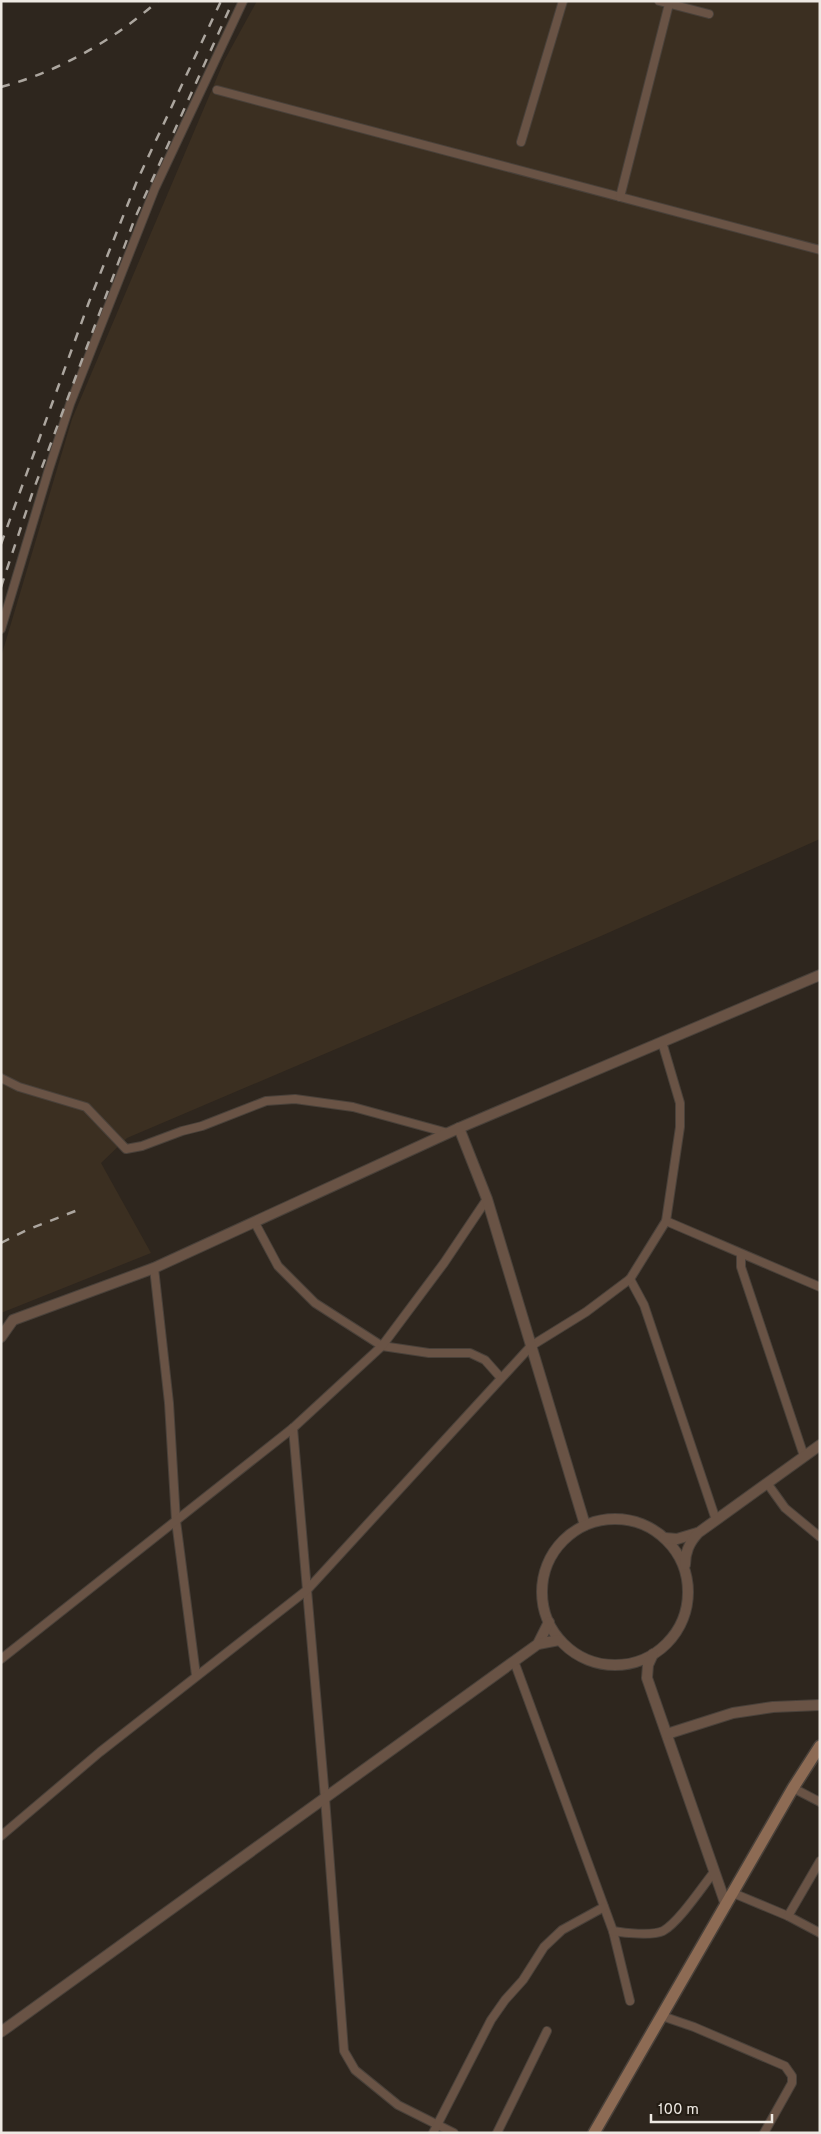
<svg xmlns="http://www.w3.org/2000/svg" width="821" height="2134" viewBox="0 0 821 2134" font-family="Overpass,sans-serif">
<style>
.built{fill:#3b2f21}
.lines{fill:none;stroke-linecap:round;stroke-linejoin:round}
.minor-casing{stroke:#49413a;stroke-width:10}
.tertiary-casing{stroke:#49413a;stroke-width:12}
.secondary-casing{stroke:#49413a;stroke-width:14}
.minor{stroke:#695345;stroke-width:8}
.tertiary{stroke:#695345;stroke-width:10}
.secondary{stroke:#8d6b54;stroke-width:11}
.rail{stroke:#aca69f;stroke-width:2.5;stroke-dasharray:9 9;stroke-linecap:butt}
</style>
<rect width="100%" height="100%" fill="#2e261e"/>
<polygon class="built" points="257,1 820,1 820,839 601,936 127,1138 101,1163 151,1253 1,1313 1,657 72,419 224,61"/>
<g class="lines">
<defs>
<g id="minor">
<polyline points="659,1 709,14"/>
<polyline points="217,90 820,250"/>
<polyline points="521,142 563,1"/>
<polyline points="620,197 669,4"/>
<polyline points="1,629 49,469 70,404 155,188 243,1"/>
<polyline points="1,1078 19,1087 86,1107 126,1149 142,1146 182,1131 202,1126 266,1101 295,1099 353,1107 448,1133"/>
<polyline points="666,1221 820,1287"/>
<polyline points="255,1223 278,1266 315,1303 382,1346 429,1353 470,1353 485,1360 501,1378"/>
<polyline points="741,1255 741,1267 804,1456"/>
<polyline points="154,1268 169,1403 176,1521 196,1675"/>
<polyline points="630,1279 644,1305 716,1520"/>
<polyline points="293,1428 325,1798 344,2051 355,2070 398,2105 454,2133"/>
<polyline points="767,1483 785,1508 820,1537"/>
<polyline points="1,1659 293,1428 382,1346 444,1263 487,1199"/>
<polyline points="514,1661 613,1931 630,2001"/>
<polyline points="793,1788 820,1802"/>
<polyline points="1,1836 100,1752 307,1590 531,1346 586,1312 630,1279 666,1221 680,1127 680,1103 662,1042"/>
<polyline points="733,1893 788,1916 820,1933"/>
<polyline points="788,1916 820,1861"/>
<path d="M613,1931C624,1933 652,1936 663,1931C679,1922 702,1887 714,1872"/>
<polyline points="662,2016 694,2027 785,2066 792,2076 792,2083 764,2133"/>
<polyline points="433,2133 491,2020 505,2000 523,1980 544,1947 562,1930 604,1907"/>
<polyline points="497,2133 547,2031"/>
</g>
<g id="tertiary">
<polyline points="459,1128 487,1199 585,1525"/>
<polyline points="1,1337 13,1320 154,1268 459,1128 820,975"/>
<circle cx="615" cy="1592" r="73"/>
<polyline points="665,1538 677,1539 697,1533"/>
<path d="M685,1565C685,1552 689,1543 698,1533L820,1445"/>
<polyline points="538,1644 549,1622"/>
<polyline points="653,1654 648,1665 647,1678 726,1905"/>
<polyline points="667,1734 733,1713 773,1707 820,1705"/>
<polyline points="1,2032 538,1644 559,1640"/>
</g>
<polyline id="secondary" points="594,2133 793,1788 820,1746"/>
</defs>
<use href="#minor" class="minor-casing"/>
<use href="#tertiary" class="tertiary-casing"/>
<use href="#secondary" class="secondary-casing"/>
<use href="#minor" class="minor"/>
<use href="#tertiary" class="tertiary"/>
<use href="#secondary" class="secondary"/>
<g class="rail">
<path d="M1,87C60,71 112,41 158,1"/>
<polyline points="1,544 89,302 137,181 221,1"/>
<polyline points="1,587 32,494 135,218 233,1"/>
<polyline points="1,1243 29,1229 78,1210"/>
</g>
</g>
<rect width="821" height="2134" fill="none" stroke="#eee9e3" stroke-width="5"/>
<path d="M651 2114v8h121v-8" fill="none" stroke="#eee9e3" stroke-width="2.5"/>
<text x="658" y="2114" font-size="15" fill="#eee9e3" stroke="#241d14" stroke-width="4" paint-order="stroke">100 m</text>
</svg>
